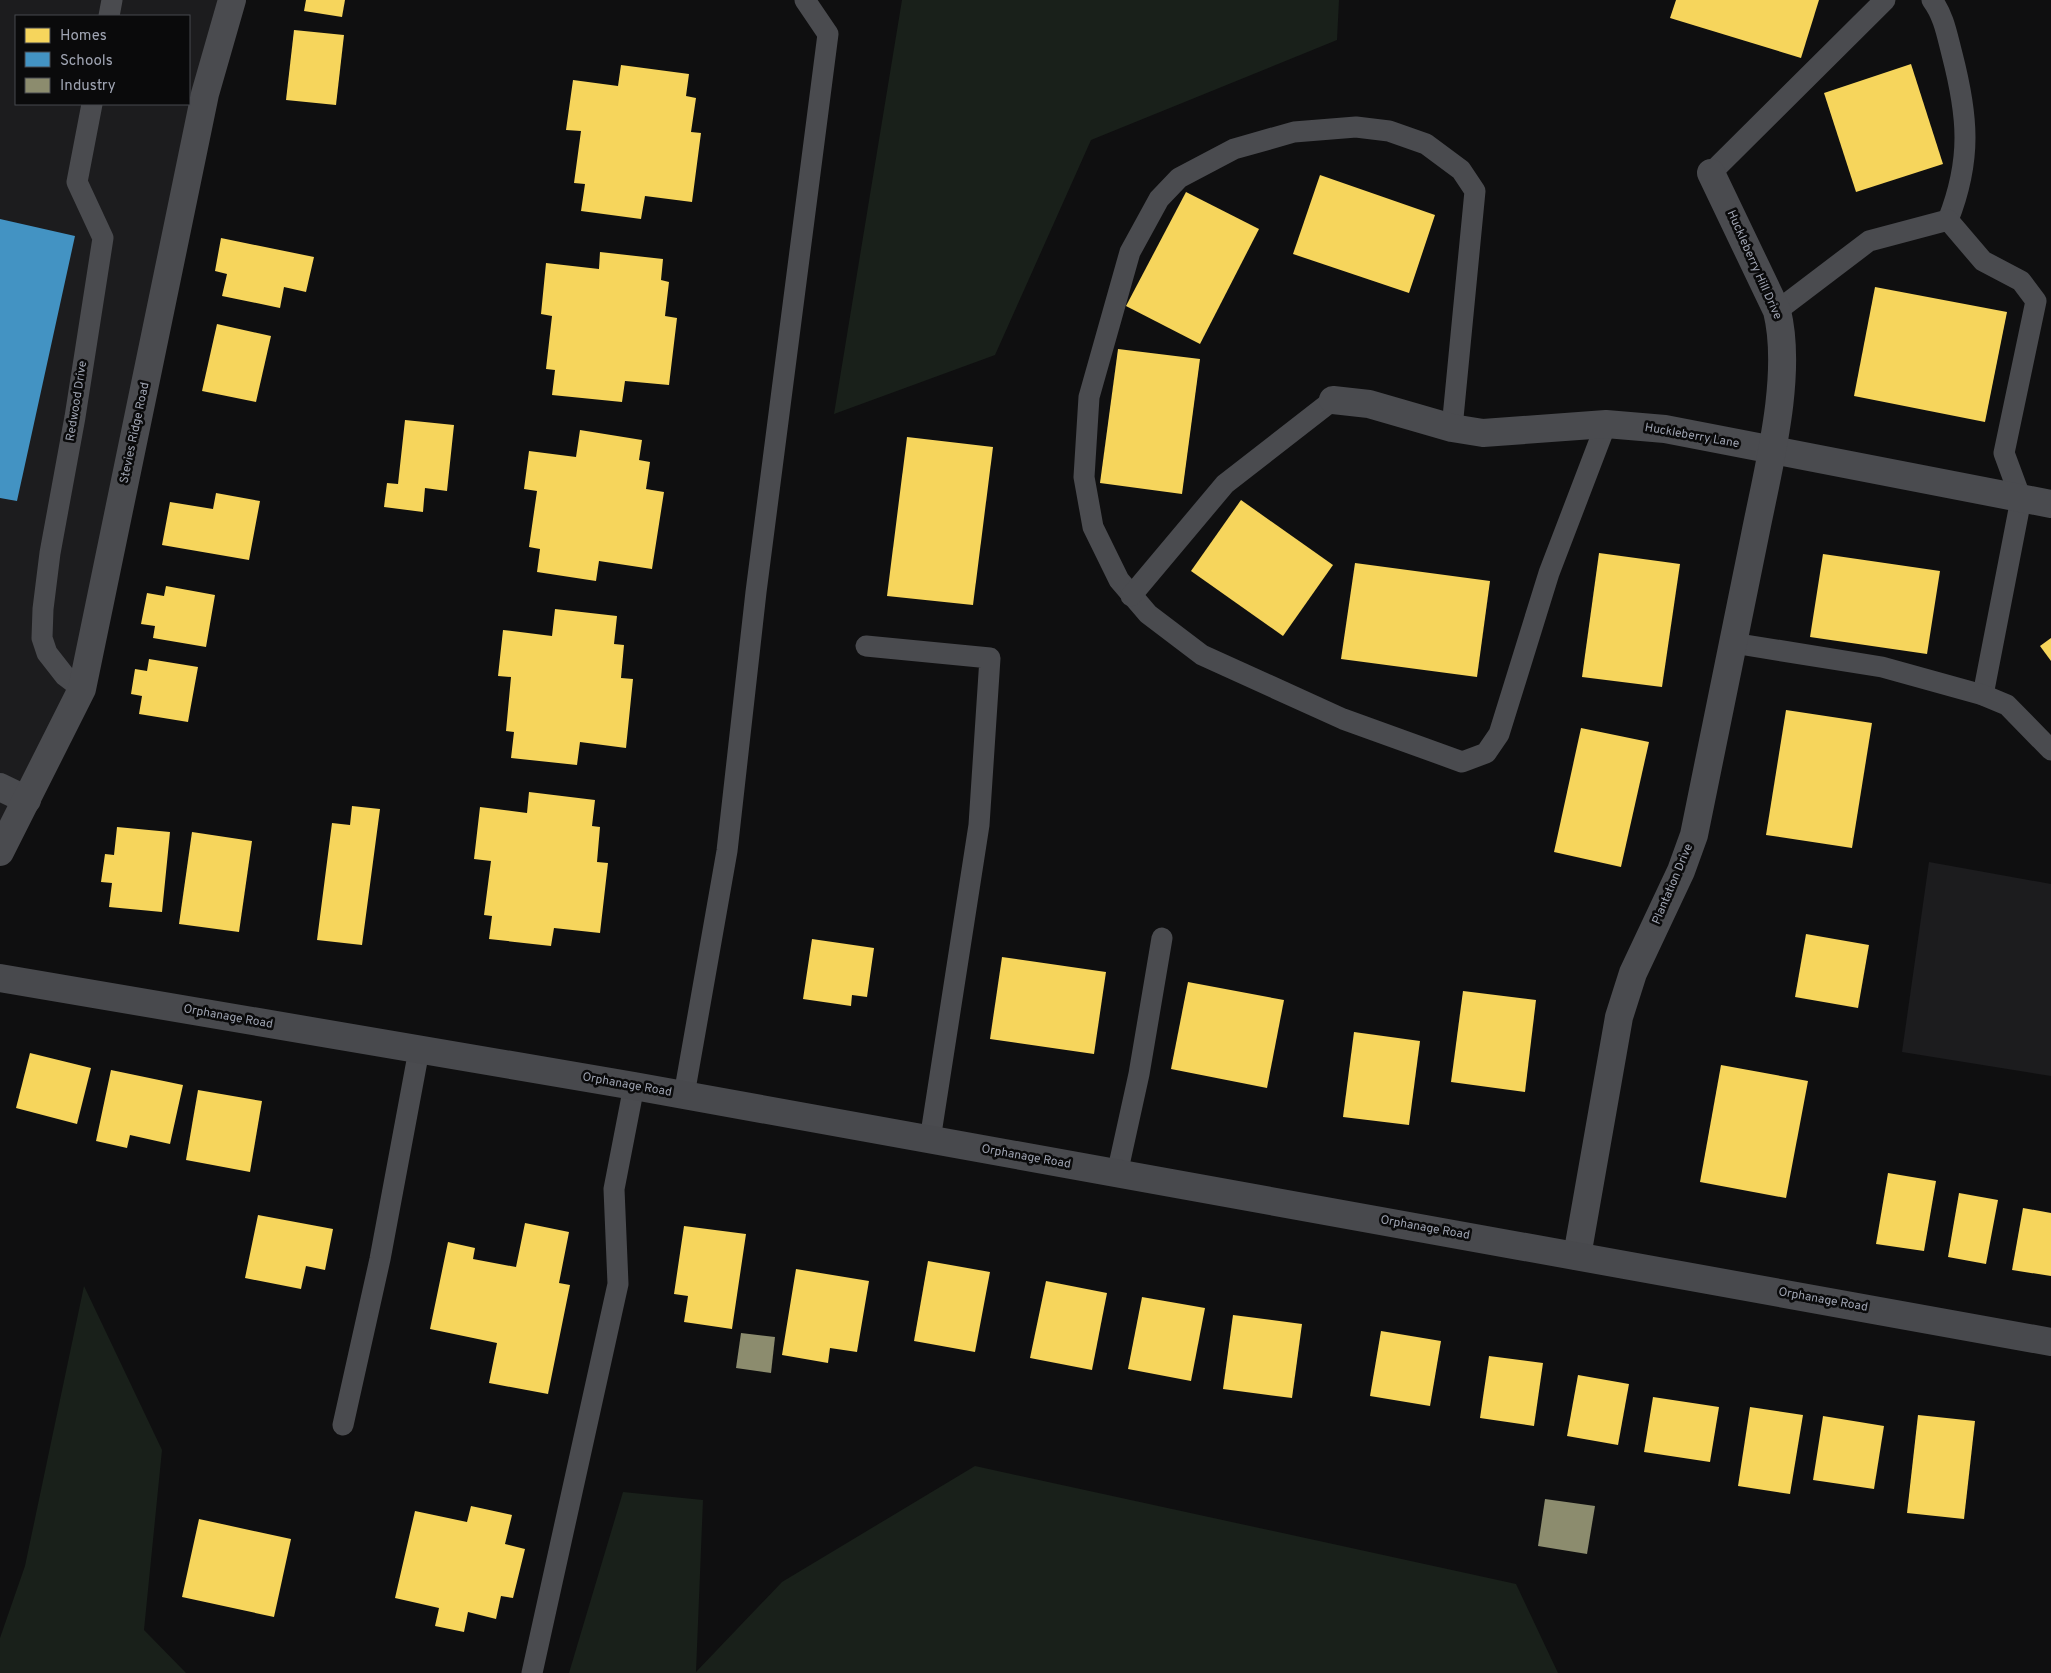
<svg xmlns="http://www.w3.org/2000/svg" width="2051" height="1673" viewBox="0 0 2051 1673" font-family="Overpass,sans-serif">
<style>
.built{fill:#1c1c1e;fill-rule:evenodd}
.green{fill:#19201a}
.homes{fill:#f6d55c}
.schools{fill:#4393c3}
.industry{fill:#8c8c6e}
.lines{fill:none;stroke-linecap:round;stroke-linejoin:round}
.service{stroke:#4a4b4f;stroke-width:21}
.minor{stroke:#4a4b4f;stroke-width:28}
.secondary{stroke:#48494d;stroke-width:28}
.labels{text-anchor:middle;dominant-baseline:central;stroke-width:5;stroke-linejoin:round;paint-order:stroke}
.street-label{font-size:12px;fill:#9fa4b2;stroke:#0a0a0b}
</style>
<rect width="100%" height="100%" fill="#0f0f10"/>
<g class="built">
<path d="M0,0H232L82,689L0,852ZM16,16H189V104H16Z"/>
<polygon points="1929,862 2051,884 2051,1076 1902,1052"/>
</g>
<g class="green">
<polygon points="902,0 1339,0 1337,40 1091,140 995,355 834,414"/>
<polygon points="84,1286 162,1450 144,1630 186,1673 0,1673 0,1638 25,1566"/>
<polygon points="975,1466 1516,1584 1558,1673 569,1673 623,1492 703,1500 696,1672 782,1582"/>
</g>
<g class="homes">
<polygon points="306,0 345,0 342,17 304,11"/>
<polygon points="1676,0 1819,0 1801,58 1670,18"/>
<polygon points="294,30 344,35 336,105 286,100"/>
<polygon points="1911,64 1943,164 1856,192 1824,93"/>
<polygon points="621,65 689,74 686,96 696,98 691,132 701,133 692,202 645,196 641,219 581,211 585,184 574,183 581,131 566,130 573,80 618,86"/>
<polygon points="1320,175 1435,215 1409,293 1293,254"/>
<polygon points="1186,192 1259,229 1200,344 1126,306"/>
<polygon points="221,238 314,257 306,292 284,287 280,308 222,296 227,274 215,271"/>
<polygon points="600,252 663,259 661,280 669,282 665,316 677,318 669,385 625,381 622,402 552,395 555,370 546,369 552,316 541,314 546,263 599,269"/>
<polygon points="1875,287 2007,312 1985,422 1854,396"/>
<polygon points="217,324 271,336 256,402 202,391"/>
<polygon points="1118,349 1200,359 1182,494 1100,483"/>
<polygon points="405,420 454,425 447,491 425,488 423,512 384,507 387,483 398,484"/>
<polygon points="580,430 642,440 639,460 650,462 646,489 664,492 652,569 599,561 596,581 537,572 540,549 529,547 537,491 524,489 529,451 576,457"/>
<polygon points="907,437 993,447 973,605 887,596"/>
<polygon points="216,493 260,501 249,560 162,545 170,502 213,509"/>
<polygon points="1241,500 1333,565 1283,636 1191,571"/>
<polygon points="1599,553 1680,564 1662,687 1582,677"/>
<polygon points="1823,554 1940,571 1927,654 1810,637"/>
<polygon points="1355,563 1490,581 1477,677 1341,659"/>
<polygon points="166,586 215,595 206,647 153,638 155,626 141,624 147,593 164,596"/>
<polygon points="555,609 617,616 614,644 624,645 621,678 633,679 626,748 580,742 577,765 511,758 514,732 506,731 511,677 498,676 503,630 552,636"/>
<polygon points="2051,638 2051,661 2040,646"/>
<polygon points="149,659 198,667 188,722 139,714 142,696 131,694 135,669 147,671"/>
<polygon points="1786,710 1872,723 1852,848 1766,835"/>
<polygon points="1581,728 1649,742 1621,867 1554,852"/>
<polygon points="529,792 595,800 592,826 600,827 597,862 608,863 600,933 554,928 551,946 489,939 492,916 484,915 491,861 474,859 480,807 527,813"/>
<polygon points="352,806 380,809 362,945 317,940 332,823 350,825"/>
<polygon points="117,827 170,832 162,912 109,907 112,883 101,882 105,854 114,855"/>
<polygon points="192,832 252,841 239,932 179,924"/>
<polygon points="1806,934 1869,945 1858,1008 1795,997"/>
<polygon points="812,939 874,948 867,997 852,995 851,1006 803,999"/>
<polygon points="1002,957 1106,972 1094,1054 990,1039"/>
<polygon points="1188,982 1284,1000 1267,1088 1171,1069"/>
<polygon points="1463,991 1536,1000 1525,1092 1451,1082"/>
<polygon points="1354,1032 1420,1041 1409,1125 1343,1117"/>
<polygon points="30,1053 91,1068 77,1124 16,1108"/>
<polygon points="1721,1065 1808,1081 1786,1198 1700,1182"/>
<polygon points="111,1070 183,1085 170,1144 130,1135 127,1148 96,1141"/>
<polygon points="198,1090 262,1101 250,1172 186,1160"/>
<polygon points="1888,1173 1936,1181 1924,1251 1876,1244"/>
<polygon points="1959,1193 1998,1200 1986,1264 1948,1257"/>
<polygon points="2023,1208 2051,1213 2051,1276 2012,1270"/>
<polygon points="258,1215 333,1229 325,1270 306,1266 301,1289 245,1278"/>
<polygon points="525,1223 569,1232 559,1283 570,1285 548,1394 489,1383 497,1343 430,1329 448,1242 475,1248 473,1259 516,1267"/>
<polygon points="684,1226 746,1234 732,1329 684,1322 688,1296 674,1294"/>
<polygon points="928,1261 990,1272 975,1352 914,1341"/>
<polygon points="796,1269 869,1281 857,1352 830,1348 828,1363 782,1355"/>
<polygon points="1046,1281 1107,1293 1092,1370 1030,1358"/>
<polygon points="1142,1297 1205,1308 1191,1381 1128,1369"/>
<polygon points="1233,1315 1302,1324 1292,1398 1223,1389"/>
<polygon points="1381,1331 1441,1341 1430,1406 1370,1396"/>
<polygon points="1489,1356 1543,1363 1534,1426 1480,1418"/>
<polygon points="1578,1375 1629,1384 1618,1445 1567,1436"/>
<polygon points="1653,1397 1719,1407 1710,1462 1644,1452"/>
<polygon points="1750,1407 1803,1415 1790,1494 1738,1486"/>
<polygon points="1918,1415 1975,1421 1964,1519 1907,1513"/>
<polygon points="1823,1416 1884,1426 1874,1489 1813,1480"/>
<polygon points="471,1506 512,1515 505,1544 525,1549 513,1598 501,1596 496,1619 468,1612 464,1632 435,1626 439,1608 395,1598 415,1511 467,1522"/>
<polygon points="199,1519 291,1539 274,1617 182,1597"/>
</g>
<polygon class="schools" points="0,219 75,236 17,501 0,498"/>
<g class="industry">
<polygon points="741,1333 775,1337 771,1373 736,1368"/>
<polygon points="1545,1499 1595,1506 1587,1554 1538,1546"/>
</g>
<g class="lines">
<g class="service">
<path d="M1932,0C1944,16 1947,35 1952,54C1968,116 1972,159 1948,220"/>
<polyline points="109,16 112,0"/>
<polyline points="1711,173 1885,0"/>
<polyline points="1777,311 1869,241 1948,220 1983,261 2021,281 2036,301 2004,453 2021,499 1983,695"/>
<polyline points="1452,428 1475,191 1461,170 1426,144 1389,131 1356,127 1294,132 1234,149 1179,178 1159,199 1130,252 1089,397 1084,477 1093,527 1119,580 1148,614 1202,655 1343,719 1462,762 1486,753 1499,734 1549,573 1606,424"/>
<polyline points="1131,596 1225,484 1333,400"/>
<polyline points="1733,643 1882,667 1983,695 2007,705 2051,750"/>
<polyline points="866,646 990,658 979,825 930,1140"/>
<polyline points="82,689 65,676 47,653 42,638 43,609 50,553 75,417 103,238 77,182 92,104"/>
<polyline points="684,1095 727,851 756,592 828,34 805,0"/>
<polyline points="1117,1174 1139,1074 1162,938"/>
<polyline points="343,1425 380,1259 419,1050"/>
<polyline points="532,1673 618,1284 614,1189 634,1086"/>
</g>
<g class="minor">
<polyline points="1333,400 1369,404 1452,428 1483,433 1606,424 1665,429 2051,504"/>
<polyline points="0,787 27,800"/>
<polyline points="0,852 82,689 205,94 232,0"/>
<path d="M1577,1256L1619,1017L1633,973L1681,871L1694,835C1714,735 1735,635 1755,535C1768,469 1793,376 1777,311L1711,173"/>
</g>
<polyline class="secondary" points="0,978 634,1086 2051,1342"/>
</g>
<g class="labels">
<g class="street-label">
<text transform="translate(1754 265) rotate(66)">Huckleberry Hill Drive</text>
<text transform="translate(77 401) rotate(-81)">Redwood Drive</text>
<text transform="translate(135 433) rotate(-78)">Stevies Ridge Road</text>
<text transform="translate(1692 436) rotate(10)">Huckleberry Lane</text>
<text transform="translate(1673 884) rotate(-67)">Plantation Drive</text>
<text transform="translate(228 1017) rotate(10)">Orphanage Road</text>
<text transform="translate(627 1085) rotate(10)">Orphanage Road</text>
<text transform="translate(1026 1157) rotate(10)">Orphanage Road</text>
<text transform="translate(1425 1228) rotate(10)">Orphanage Road</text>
<text transform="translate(1823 1300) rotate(10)">Orphanage Road</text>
</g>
</g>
<rect x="15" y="15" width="175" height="90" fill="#0a0a0b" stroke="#46484e"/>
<rect x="25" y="28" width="25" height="15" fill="#f6d55c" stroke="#46484e"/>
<text x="60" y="40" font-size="15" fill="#9fa4b2">Homes</text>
<rect x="25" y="52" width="25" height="15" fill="#4393c3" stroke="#46484e"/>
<text x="60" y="65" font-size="15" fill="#9fa4b2">Schools</text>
<rect x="25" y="78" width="25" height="15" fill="#8c8c6e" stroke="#46484e"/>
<text x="60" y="90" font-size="15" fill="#9fa4b2">Industry</text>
</svg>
